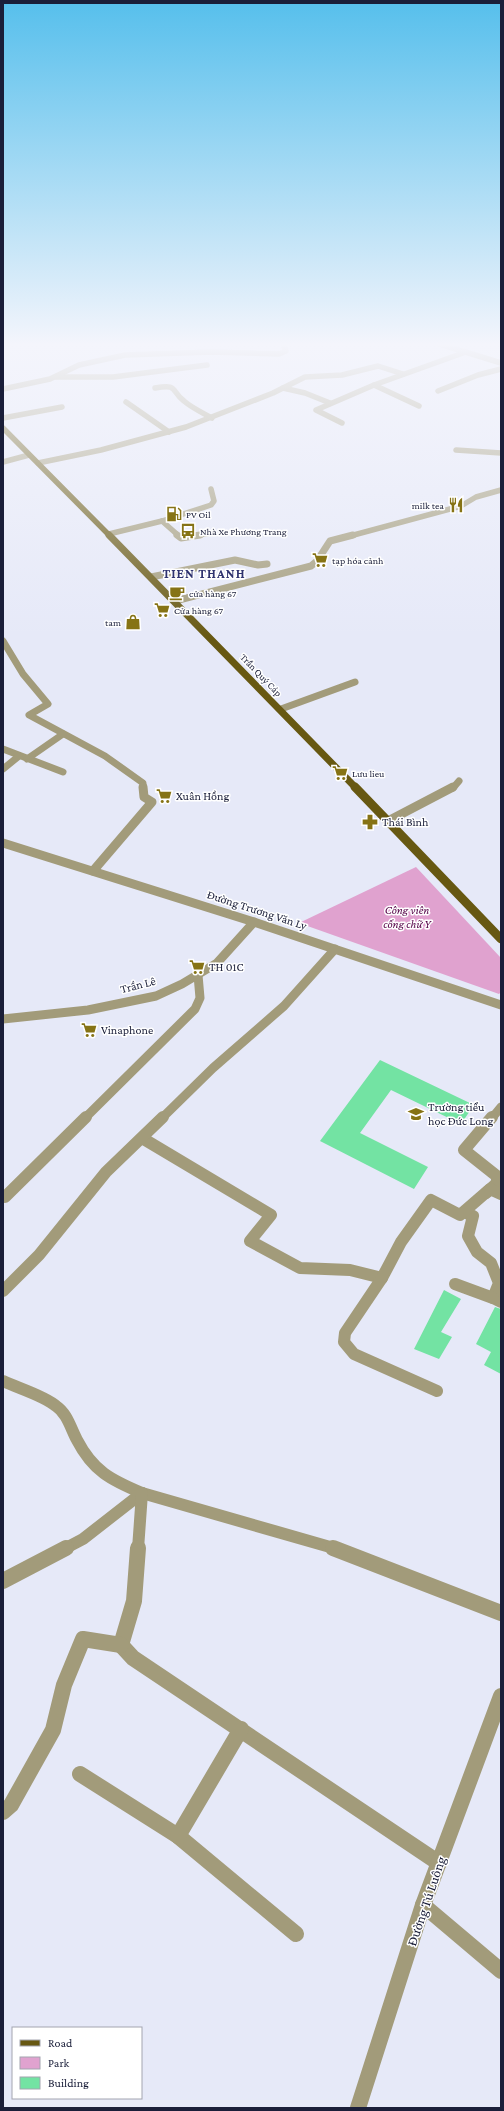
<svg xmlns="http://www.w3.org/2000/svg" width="504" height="2111" viewBox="0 0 504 2111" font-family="'Crimson Pro',serif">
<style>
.green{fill:#e0a2cf}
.building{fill:#73e3a3}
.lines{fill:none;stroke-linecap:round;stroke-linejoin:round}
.minor-far4{stroke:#a29b7a;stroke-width:5.5}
.minor-far3{stroke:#a29b7a;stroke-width:7}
.minor-far2{stroke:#a29b7a;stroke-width:9}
.minor-far1{stroke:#a29b7a;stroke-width:12}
.minor{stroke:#a29b7a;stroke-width:16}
.major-far2{stroke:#675812;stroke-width:5.5}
.major-far1{stroke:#675812;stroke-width:7}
.major{stroke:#675812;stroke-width:9}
.labels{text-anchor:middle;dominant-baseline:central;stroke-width:3;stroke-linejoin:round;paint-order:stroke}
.far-poi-label{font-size:10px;fill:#1a1e39;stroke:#fff;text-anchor:start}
.far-street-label{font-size:10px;fill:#1a1e39;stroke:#fff}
.poi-label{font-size:12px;fill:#1a1e39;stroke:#fff;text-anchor:start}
.street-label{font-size:12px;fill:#1a1e39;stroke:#fff}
.park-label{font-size:12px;font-style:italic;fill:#540046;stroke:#fff}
.far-district-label{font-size:13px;font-weight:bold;letter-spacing:1px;fill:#2e326f;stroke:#fff}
.near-street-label{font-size:14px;fill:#1a1e39;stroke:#fff}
</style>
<rect width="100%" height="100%" fill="#e6e9f8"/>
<polygon class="green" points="416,867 501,958 501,992 499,994 299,923"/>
<g class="building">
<polygon points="380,1060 474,1105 461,1124 391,1090 360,1133 428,1167 414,1189 320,1141"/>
<polygon points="444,1290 461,1299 441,1332 452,1337 439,1359 414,1349"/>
<polygon points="495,1307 501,1309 501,1374 484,1365 491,1352 476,1344"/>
</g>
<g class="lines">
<g class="minor-far4">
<polyline points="433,342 501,363"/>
<polyline points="56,377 113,377 207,365"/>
<polyline points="374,385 419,406"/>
<path d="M155,388C179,384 170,390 184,401C192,408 203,413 212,418"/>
<polyline points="283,388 305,393 330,403"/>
<polyline points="3,389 50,379 79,365 125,355 211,352 279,354 286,351 282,342"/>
<polyline points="438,391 478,375 501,369"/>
<polyline points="126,402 169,432"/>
<polyline points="3,418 62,407"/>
<polyline points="342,423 316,410 374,385 463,353"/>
<polyline points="456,450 501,453"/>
<polyline points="3,462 29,455"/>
<polyline points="38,463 101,450 186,427 273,393 305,377 342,375 378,366 403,374"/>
<polyline points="162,521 179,536"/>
<polyline points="109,534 162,521 211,505 214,501 211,489"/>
<polyline points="194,536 210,533"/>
<polyline points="350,536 461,506 476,497 501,490"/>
</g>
<g class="minor-far3">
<polyline points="177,535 181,538 200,535"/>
<polyline points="151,577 235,560 258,565 267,564"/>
<polyline points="175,601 311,566 317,561 330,541 353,535"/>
<polyline points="3,641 23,674 48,704 29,715 105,756 143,783 143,788"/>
<polyline points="281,709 355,682"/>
<polyline points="3,749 63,772"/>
<polyline points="27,759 63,734"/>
<polyline points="3,769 19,756"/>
<polyline points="453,788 459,781"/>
</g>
<g class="minor-far2">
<polyline points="388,821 453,787"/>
<polyline points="3,843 254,922 501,1005"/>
<polyline points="93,871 152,802 144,797 143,787"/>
<polyline points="3,1019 88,1010 156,996 182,984 217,963 254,922"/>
<polyline points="85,1118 195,1009 200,998 198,975"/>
<polyline points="162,1118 213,1068 284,1006 335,949"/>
<polyline points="492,1118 501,1107"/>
</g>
<g class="minor-far1">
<polyline points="142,1138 271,1215 250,1241 300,1268 350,1270 382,1278"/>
<polyline points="486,1193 496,1184 498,1177 464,1150 492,1117"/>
<polyline points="5,1197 86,1117"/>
<polyline points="464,1212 473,1216 468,1236 477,1252 491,1263 499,1283 493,1298 501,1302"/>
<polyline points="455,1284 493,1298"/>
<polyline points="3,1291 39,1255 106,1172 163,1117"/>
<path d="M3,1381C18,1388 45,1396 56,1406C67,1413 71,1429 77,1440C93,1471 111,1480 142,1493L337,1549"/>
<polyline points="437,1391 354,1354 344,1342 345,1333 382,1278 401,1242 431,1200 460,1215 490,1189 501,1194"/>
<polyline points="64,1549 83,1539 142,1493"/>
<polyline points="138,1549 142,1493"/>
</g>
<g class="minor">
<polyline points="138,1548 134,1601 121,1645 133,1658 439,1863"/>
<polyline points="333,1548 501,1613"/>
<polyline points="3,1581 66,1548"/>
<polyline points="80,1774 178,1836 296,1934"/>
<polyline points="3,1812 11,1805 53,1730 64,1685 83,1639 121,1645"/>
<polyline points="178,1836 241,1729"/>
<polyline points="423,1905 501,1971"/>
<polyline points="358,2108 423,1905 501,1696"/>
</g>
<polyline class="major-far2" points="3,428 110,536"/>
<polyline class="major-far1" points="109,535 356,788"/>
<polyline class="major" points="355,787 501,939"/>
</g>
<linearGradient id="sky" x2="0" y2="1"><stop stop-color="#56bfec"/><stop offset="0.54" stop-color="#f4f5fc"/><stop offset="1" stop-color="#f4f5fc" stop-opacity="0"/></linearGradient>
<rect width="504" height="638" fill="url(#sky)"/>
<defs>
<symbol id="restaurant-bare" viewBox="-9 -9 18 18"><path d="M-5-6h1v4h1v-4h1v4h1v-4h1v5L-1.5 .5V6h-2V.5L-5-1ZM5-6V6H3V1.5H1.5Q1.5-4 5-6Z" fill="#867315" stroke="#fff" stroke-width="2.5" paint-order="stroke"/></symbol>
<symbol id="fuel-bare" viewBox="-9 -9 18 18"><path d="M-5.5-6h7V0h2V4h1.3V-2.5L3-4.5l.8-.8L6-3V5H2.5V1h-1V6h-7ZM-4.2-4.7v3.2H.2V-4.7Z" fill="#867315" stroke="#fff" stroke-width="2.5" paint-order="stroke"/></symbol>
<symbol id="bus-bare" viewBox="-9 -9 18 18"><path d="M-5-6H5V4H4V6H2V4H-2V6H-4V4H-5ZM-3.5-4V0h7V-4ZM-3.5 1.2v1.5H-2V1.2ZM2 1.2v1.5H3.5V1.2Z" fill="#867315" stroke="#fff" stroke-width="2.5" paint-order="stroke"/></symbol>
<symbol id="supermarket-bare" viewBox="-9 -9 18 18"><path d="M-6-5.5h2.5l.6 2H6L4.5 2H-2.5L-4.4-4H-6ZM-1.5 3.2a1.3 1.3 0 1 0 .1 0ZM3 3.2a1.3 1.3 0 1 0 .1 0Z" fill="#867315" stroke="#fff" stroke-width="2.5" paint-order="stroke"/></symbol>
<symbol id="cafe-bare" viewBox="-9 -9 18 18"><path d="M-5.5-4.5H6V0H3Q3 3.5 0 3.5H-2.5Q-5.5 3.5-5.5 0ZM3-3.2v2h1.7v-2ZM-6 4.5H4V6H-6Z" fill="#867315" stroke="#fff" stroke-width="2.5" paint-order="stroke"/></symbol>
<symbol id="shop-bare" viewBox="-9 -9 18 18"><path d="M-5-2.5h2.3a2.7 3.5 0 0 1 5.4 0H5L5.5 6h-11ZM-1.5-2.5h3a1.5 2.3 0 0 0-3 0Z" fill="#867315" stroke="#fff" stroke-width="2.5" paint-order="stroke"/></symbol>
<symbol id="pharmacy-bare" viewBox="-9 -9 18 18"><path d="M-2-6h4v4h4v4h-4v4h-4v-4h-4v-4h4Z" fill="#867315" stroke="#fff" stroke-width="2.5" paint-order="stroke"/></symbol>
<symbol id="school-bare" viewBox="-9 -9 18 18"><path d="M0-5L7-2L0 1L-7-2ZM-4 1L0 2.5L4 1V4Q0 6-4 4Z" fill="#867315" stroke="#fff" stroke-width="2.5" paint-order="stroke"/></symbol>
</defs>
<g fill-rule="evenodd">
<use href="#restaurant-bare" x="445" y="494" width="22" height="22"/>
<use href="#fuel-bare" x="163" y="503" width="22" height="22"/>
<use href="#bus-bare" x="177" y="520" width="22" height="22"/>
<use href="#supermarket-bare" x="309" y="549" width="22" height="22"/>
<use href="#cafe-bare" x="166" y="582" width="22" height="22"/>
<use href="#supermarket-bare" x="151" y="599" width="22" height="22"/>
<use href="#shop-bare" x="122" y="611" width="22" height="22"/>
<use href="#supermarket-bare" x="329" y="762" width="22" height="22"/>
<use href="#supermarket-bare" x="153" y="785" width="22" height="22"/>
<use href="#pharmacy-bare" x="359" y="811" width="22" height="22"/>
<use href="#supermarket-bare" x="186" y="956" width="22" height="22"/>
<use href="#supermarket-bare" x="78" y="1019" width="22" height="22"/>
<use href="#school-bare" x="405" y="1103" width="22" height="22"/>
</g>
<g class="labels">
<g class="far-poi-label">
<text x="444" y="505" text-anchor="end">milk tea</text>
<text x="186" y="514">PV Oil</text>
<text x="200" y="531">Nhà Xe Phương Trang</text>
<text x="332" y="560">tạp hóa cảnh</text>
<text x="189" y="593">cửa hàng 67</text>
<text x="174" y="610">Cửa hàng 67</text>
<text x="121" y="622" text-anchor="end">tam</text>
<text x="352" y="773">Lưu lieu</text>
</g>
<g class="far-street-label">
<text transform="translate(261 675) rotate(46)">Trần Quý Cáp</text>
</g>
<g class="poi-label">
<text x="176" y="796">Xuân Hồng</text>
<text x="382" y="822">Thái Bình</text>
<text x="209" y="967">TH 01C</text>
<text x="101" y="1030">Vinaphone</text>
<text x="428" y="1107">Trường tiểu<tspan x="428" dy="14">học Đức Long</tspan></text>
</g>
<g class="street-label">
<text transform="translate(257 910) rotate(18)">Đường Trương Văn Ly</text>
<text transform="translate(138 985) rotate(-14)">Trần Lê</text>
</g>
<g class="park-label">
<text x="407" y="910">Công viên<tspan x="407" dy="14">cổng chữ Y</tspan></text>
</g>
<g class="far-district-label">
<text x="204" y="573">TIEN THANH</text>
</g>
<g class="near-street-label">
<text transform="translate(426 1901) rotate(-71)">Đường Tú Luông</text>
</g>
</g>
<rect width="504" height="2111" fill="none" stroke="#1a1e39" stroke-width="8"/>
<rect x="12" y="2027" width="130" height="72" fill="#ffffff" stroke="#a3a5b0"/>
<rect x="20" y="2040" width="20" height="6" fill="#675812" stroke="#a3a5b0"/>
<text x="48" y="2047" font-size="12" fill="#1a1e39">Road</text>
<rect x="20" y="2057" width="20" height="12" fill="#e0a2cf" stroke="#a3a5b0"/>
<text x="48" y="2067" font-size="12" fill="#1a1e39">Park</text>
<rect x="20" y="2077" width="20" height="12" fill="#73e3a3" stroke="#a3a5b0"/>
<text x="48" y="2087" font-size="12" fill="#1a1e39">Building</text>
</svg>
